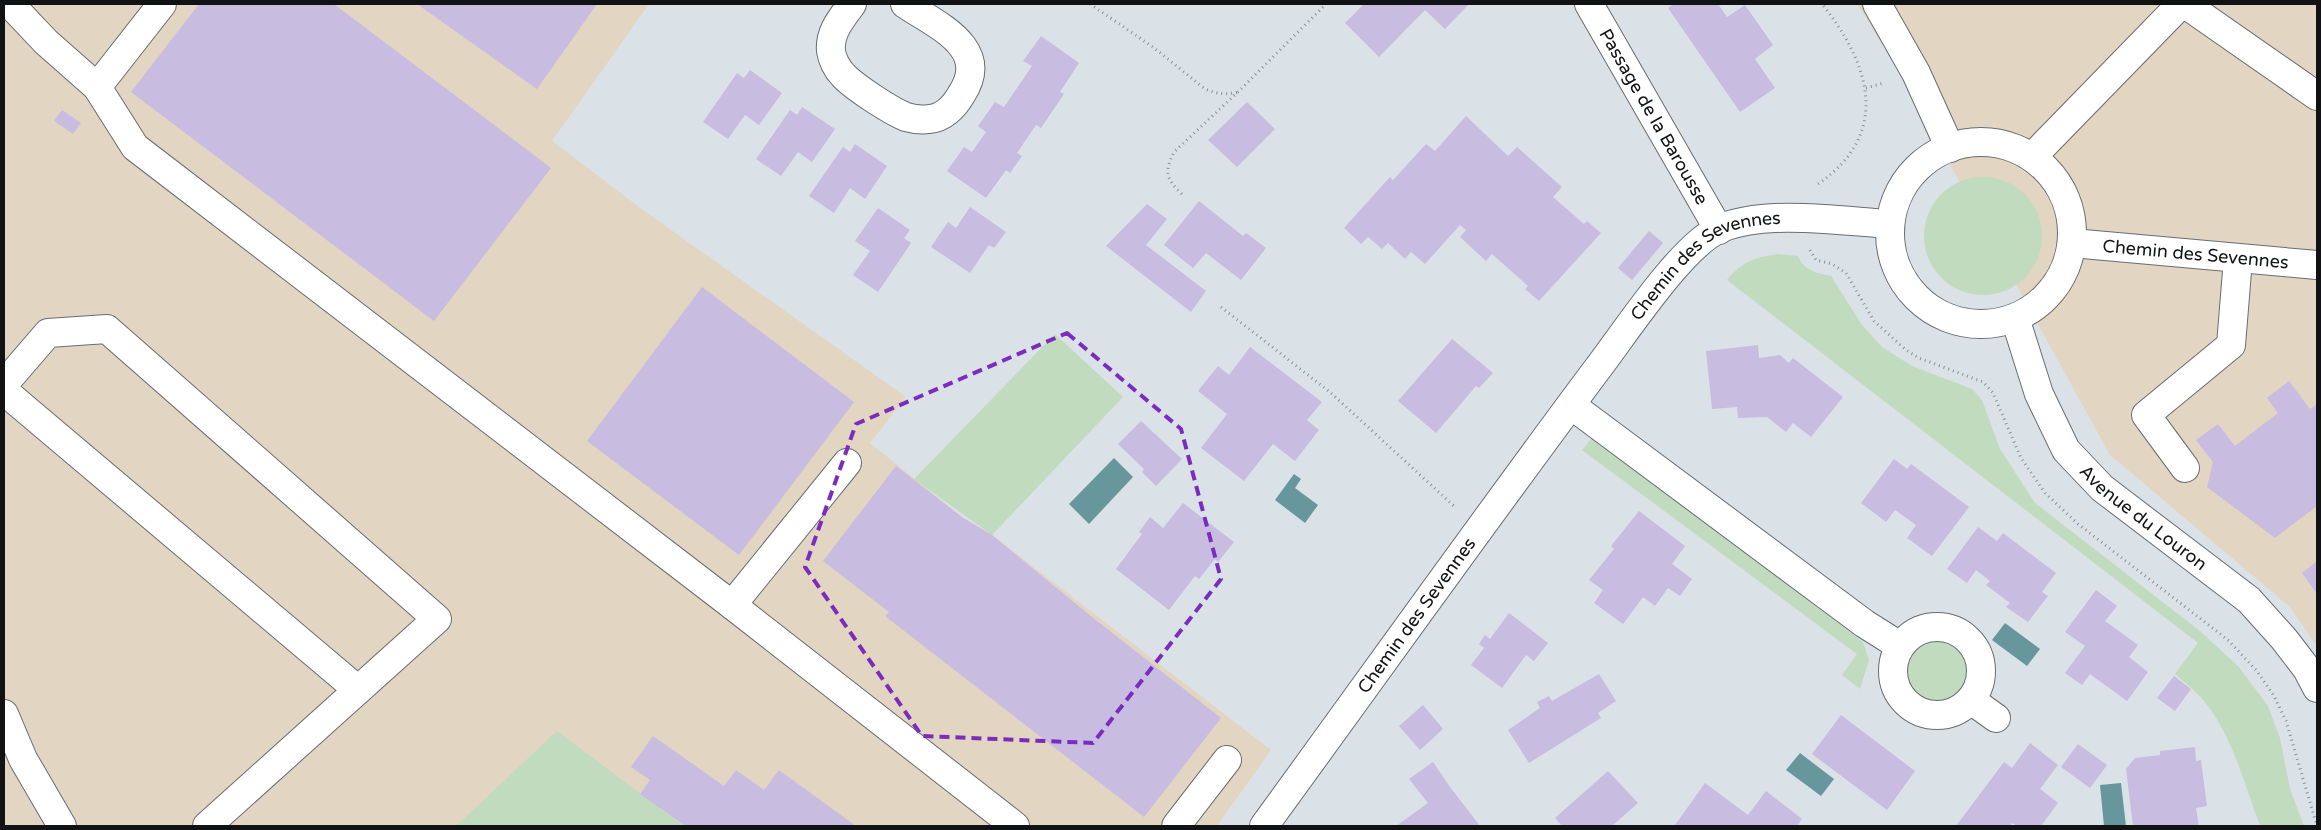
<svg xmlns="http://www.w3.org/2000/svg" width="2321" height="830" viewBox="0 0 2321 830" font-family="'Varela Round',sans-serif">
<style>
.industrial{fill:#e2d5c1}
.green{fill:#c0dbbe}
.water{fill:#67979d}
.building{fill:#c8bce1}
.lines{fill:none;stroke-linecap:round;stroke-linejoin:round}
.minor-casing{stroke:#676d73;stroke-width:30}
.path{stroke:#8b9196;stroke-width:3;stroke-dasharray:1 4;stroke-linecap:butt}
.minor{stroke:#fff;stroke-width:28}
.marked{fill:none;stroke:#7b2cbf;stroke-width:4;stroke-dasharray:10 6;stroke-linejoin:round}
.labels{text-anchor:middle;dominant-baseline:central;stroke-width:4.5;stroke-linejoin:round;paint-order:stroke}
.street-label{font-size:18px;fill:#101214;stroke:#e7eff5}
</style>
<rect width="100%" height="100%" fill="#dae2e8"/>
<g class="industrial">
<polygon points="4,4 649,4 552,141 643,210 906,397 870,443 962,517 992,535 1271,750 1217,826 4,826"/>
<polygon points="1857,4 2317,4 2317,646 2289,606 2110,455 1893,61"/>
</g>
<g class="green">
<circle cx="1983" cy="236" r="59"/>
<path d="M1778,254L1798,256C1804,271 1817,273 1831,276L1862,325L1882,347L1912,366L1972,389L1982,400L2000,449L2035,503L2200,631L2239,667L2268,706L2280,738L2290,789L2304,826H2260C2245,786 2234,741 2208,706C2199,694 2187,684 2175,674L2198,643L1727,280C1743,261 1753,258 1778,254Z"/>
<polygon points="1055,334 1123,397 992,535 914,479"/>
<polygon points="1593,437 1863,642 1869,660 1860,689 1842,675 1857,654 1582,450"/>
<circle cx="1938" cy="671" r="32"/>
<polygon points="557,731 683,826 456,826"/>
</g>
<g class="water">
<polygon points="1114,458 1133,477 1089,524 1069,504"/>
<polygon points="1294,474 1301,479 1295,488 1318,505 1305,523 1275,500"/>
<polygon points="2005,623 2040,649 2027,666 1992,640"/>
<polygon points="1800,753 1834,779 1821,796 1786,770"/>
<polygon points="2121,783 2126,826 2104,826 2100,785"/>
</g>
<g class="building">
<polygon points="199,4 334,4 551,168 434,321 131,92"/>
<polygon points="417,4 597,4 537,89"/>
<polygon points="1364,4 1469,4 1445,29 1425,10 1379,57 1345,23"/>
<polygon points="1673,4 1718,4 1727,17 1745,5 1773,45 1755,59 1775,88 1740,112 1668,8"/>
<polygon points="1041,36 1079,63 1060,92 1064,94 1041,128 1036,125 1017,153 1022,156 1010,173 1006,170 986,198 947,171 964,147 972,152 986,132 978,126 995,102 1004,107 1032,66 1023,61"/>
<polygon points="750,70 782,93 759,125 745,115 728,139 703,122 737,73 744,78"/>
<polygon points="1247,102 1275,129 1237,167 1208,140"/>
<polygon points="802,107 835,129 812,162 798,152 781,176 756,159 790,110 797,115"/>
<polygon points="62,110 81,123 73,134 54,121"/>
<polygon points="1466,116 1508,156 1517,147 1562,187 1553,197 1584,224 1587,221 1601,233 1539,301 1525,289 1528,286 1492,254 1486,261 1460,237 1466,230 1460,225 1425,264 1411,252 1405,259 1388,243 1382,249 1368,237 1361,244 1344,228 1390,177 1393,180 1426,144 1435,151"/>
<polygon points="855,144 887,166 865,199 850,188 834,213 809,196 843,147 850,152"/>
<polygon points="1199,201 1243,236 1246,233 1266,248 1241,280 1206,253 1193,268 1164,245"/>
<polygon points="1147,204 1167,219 1146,245 1206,291 1191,312 1106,246"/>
<polygon points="970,207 1006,232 994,248 989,245 970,273 931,247 948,222 956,228"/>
<polygon points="878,208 910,230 904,238 911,243 878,292 853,275 870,251 855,241"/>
<polygon points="1649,231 1663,243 1632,280 1618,268"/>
<polygon points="702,287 854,402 739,555 587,441"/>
<polygon points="1452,339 1493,373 1479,388 1476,386 1436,433 1398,401"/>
<polygon points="1758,345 1759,358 1780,355 1789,363 1793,358 1843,397 1811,437 1793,423 1786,432 1767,417 1738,418 1737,407 1712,409 1706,351"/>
<polygon points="1250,347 1322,402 1307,420 1319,430 1295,461 1273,444 1244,481 1201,448 1227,414 1198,391 1218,366 1229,375"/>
<polygon points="2289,381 2310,409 2317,404 2317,506 2275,538 2207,487 2213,462 2196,440 2218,424 2235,446 2278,413 2267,398"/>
<polygon points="1141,421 1182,459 1156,486 1142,472 1144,469 1118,444"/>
<polygon points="1894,459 1907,469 1911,464 1969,507 1932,556 1907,538 1916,525 1895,510 1886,522 1861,503"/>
<polygon points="896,466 962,517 992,535 1092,617 1221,718 1144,817 885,616 889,612 823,561"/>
<polygon points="1183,503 1234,542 1218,562 1215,559 1199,579 1195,576 1169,610 1116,569 1142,534 1139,532 1150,517 1163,528"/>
<polygon points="1639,511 1685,546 1672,564 1692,579 1680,596 1668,588 1655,606 1643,597 1623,624 1594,603 1603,590 1589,580 1614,549 1611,546"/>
<polygon points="1978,527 1997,541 2003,533 2056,573 2042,592 2048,596 2028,622 2006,607 2010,603 1986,585 1990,581 1976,570 1967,583 1947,569"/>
<polygon points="2317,561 2317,594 2302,573"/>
<polygon points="2096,590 2117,606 2105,621 2138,645 2129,657 2148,672 2127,701 2090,674 2082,685 2065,673 2085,646 2065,632"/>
<polygon points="1509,613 1548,643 1534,661 1526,655 1502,688 1471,665 1484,648 1479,644 1485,635 1490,639"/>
<polygon points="1599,674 1616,701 1598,713 1601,718 1529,763 1508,730 1540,708 1537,702 1549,696 1552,701"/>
<polygon points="2174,676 2191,689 2175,711 2157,698"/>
<polygon points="1423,705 1443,729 1420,750 1399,726"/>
<polygon points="1841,715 1915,771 1887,810 1812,754"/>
<polygon points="653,736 724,786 736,770 764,790 779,770 856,826 685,826 640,794 650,780 631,767"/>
<polygon points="2030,743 2058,765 2040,789 2058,803 2041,826 2017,826 2012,823 2010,826 1956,826 2004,762 2012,768"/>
<polygon points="2078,744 2107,765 2090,788 2061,767"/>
<polygon points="2195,747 2196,761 2201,760 2207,806 2196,808 2199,826 2133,826 2126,769 2135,758 2160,755 2160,751"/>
<polygon points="1433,762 1450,787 1480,826 1396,826 1428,803 1409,779"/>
<polygon points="1608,771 1638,803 1612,826 1562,826 1555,818"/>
<polygon points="1705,783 1748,815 1766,791 1802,819 1797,826 1677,826 1675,825"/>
</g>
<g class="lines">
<defs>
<g id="minor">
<polyline points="10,4 46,42 97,87 135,147 732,605 1015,826"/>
<path d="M852,4C842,18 829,32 831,51C832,59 837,69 843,75C854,87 891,111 906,117C913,119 922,120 929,119C943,118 954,107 961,95C992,48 938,26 905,4"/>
<path id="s1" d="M1589,4L1719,230"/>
<polyline points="1877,4 1916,73 1950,148"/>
<polyline points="2185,4 2317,96"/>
<polyline points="97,87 162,4"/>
<circle cx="1981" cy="233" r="91"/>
<polyline points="2032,157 2181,4"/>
<path id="s2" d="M2072,243L2317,265"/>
<path id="s3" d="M2015,318L2039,394L2066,450L2102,488L2249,600L2284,639L2307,669L2317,688"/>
<polyline points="4,384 48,333 107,329 437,619 207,826"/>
<polyline points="4,391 358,690"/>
<polyline points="1571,405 1865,624 1900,646"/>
<polyline points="2185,468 2146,415 2231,345 2238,259"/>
<polyline points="732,605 847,463"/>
<circle cx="1937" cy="671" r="44"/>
<polyline points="1971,700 1996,718"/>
<polyline points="4,714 23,759 62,826"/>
<polyline points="1176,826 1227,760"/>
<path id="s4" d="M1264,826C1374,675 1483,522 1595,372C1623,336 1680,247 1719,229C1766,209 1840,221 1890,224"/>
</g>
</defs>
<use href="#minor" class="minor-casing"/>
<g class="path">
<path d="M1090,4L1153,47L1205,89C1217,94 1225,95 1238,92"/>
<polyline points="1866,88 1884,83"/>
<path d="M1818,184C1892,133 1870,64 1822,4"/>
<path d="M1182,194C1166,179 1164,172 1174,152L1238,92L1326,4"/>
<polyline points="1810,250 1816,260 1832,264 1846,273 1874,321 1906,350 1919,358 1983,382 1993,393 2021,458 2045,493 2078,524 2228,640 2257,671 2274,696 2286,721 2317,826"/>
<polyline points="1221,307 1331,393 1455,507"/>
</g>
<use href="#minor" class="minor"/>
</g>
<path class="marked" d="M1067,333L1181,429L1221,579L1093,743L922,736L805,567L856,424Z"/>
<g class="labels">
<g class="street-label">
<text stroke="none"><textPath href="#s1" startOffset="130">Passage de la Barousse</textPath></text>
<text stroke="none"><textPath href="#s2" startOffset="124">Chemin des Sevennes</textPath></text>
<text stroke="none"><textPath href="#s4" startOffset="722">Chemin des Sevennes</textPath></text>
<text stroke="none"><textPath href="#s3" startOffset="245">Avenue du Louron</textPath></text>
<text stroke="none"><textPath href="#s4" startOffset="260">Chemin des Sevennes</textPath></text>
</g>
</g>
<rect width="2321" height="830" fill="none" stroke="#101214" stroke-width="10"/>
</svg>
